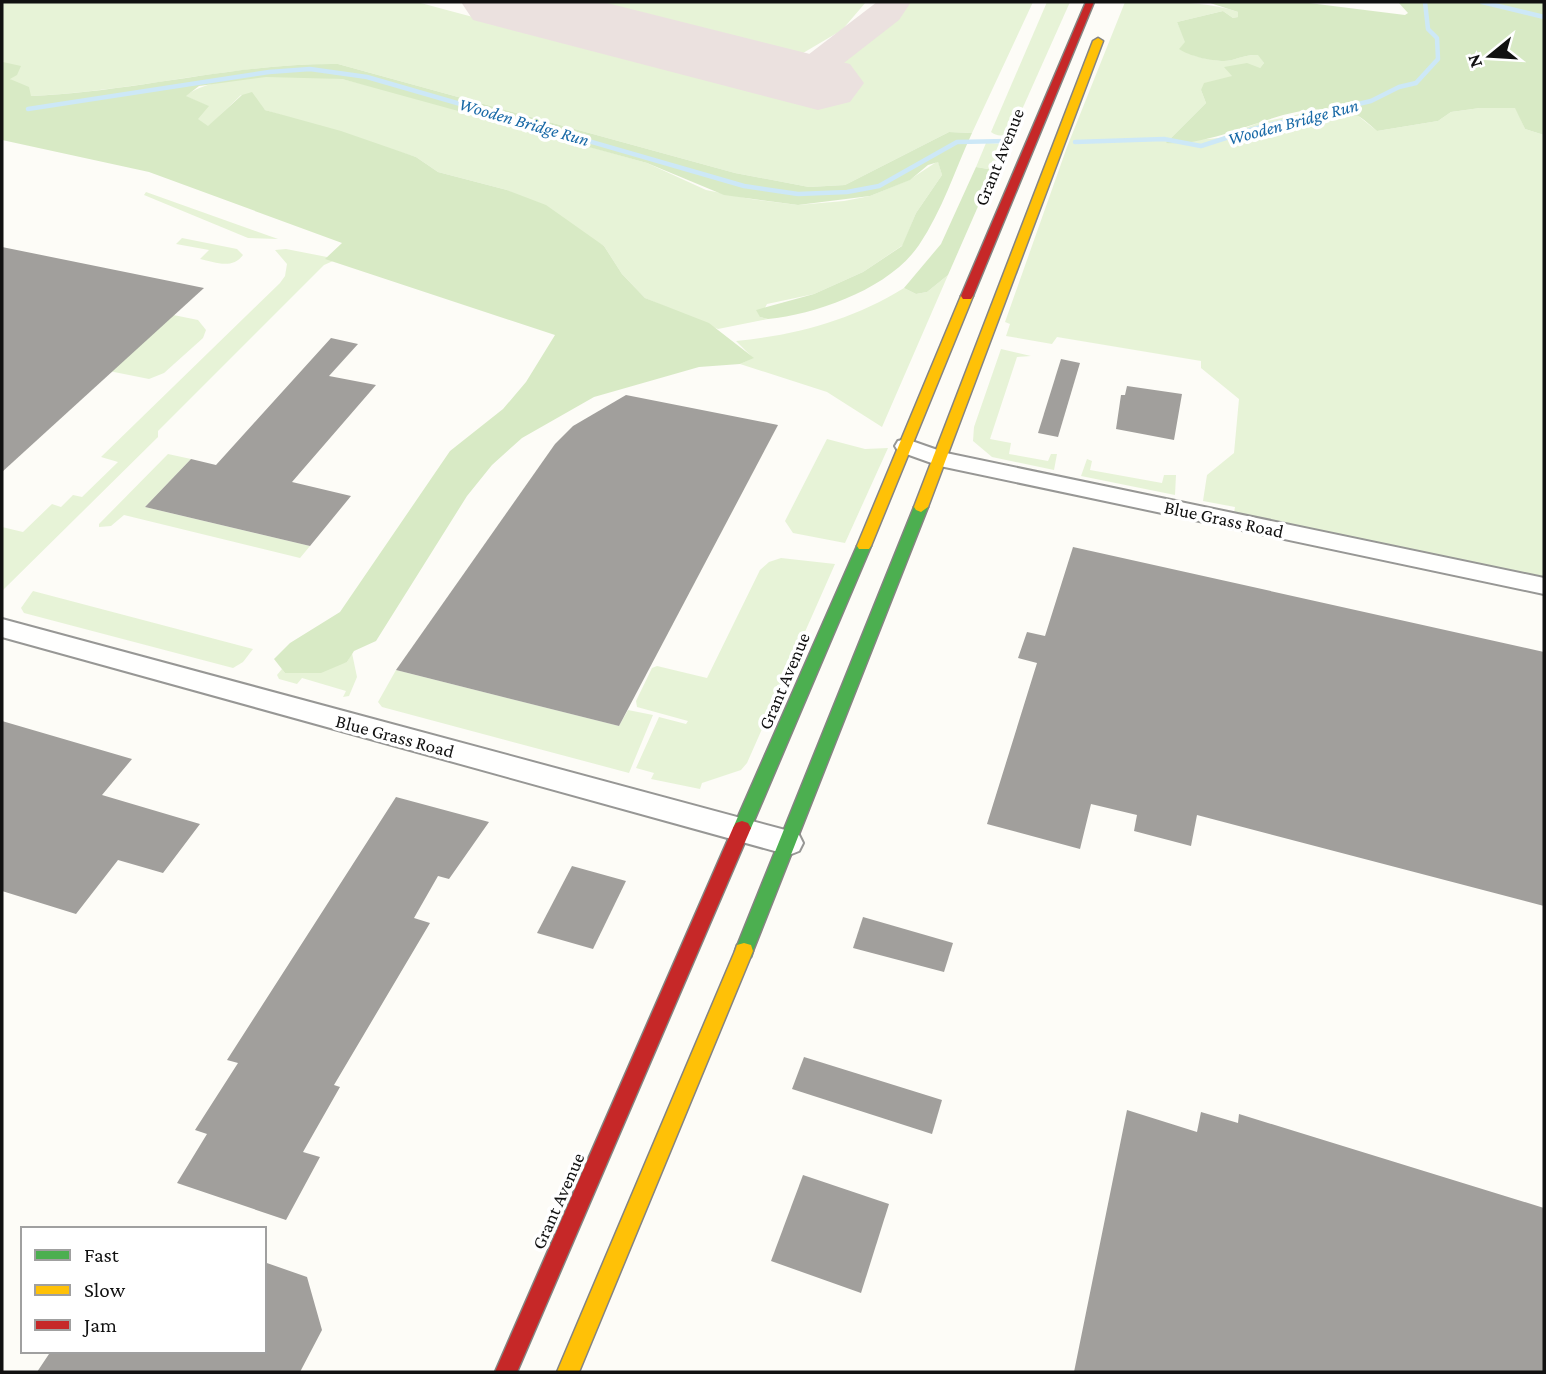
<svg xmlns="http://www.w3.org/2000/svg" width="1546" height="1374" viewBox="0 0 1546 1374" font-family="'Crimson Pro',serif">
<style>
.green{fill:#e7f3d7}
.forest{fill:#d8eac5}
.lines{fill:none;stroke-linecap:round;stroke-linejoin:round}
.stream{stroke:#cde8f7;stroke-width:4.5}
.taxiway{fill:#ebe1df;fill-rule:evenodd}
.runway{fill:#ebe1df;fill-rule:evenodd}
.building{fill:#a19f9c}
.street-casing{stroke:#979795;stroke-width:4}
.fast-casing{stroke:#858482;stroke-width:3}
.slow-casing{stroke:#858482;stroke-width:3}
.jam-casing{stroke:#858482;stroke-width:3}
.street{fill:#fffffe;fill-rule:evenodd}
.fast{fill:#4caf50;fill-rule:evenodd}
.slow{fill:#ffc107;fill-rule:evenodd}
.jam{fill:#c62828;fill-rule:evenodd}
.labels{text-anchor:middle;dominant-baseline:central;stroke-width:7;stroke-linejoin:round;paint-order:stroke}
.far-water-label{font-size:18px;font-style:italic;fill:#1768a6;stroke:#fff}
.street-label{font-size:19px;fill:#111;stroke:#fff}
</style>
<rect width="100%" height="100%" fill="#fdfcf7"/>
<g class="green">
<path d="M2,2H417L790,102L899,17L906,2H1033L972,133L949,132L845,185L809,187L735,173L338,64C235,63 134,92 31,96L9,78L3,61Z"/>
<polygon points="586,2 866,2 842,30 798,56"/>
<path d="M1047,2H1070L1012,132C1005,136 997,137 991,132Z"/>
<path d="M1125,2C1161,2 1205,0 1238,12L1239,17L1233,18L1223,11L1177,22L1186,42L1180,48C1189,56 1212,61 1224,61C1234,61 1243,54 1259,55L1264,63L1260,68L1225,67L1233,76L1201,90L1206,103L1167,142L1220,138L1258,123L1318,110L1357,115L1377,131L1438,121L1451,112L1480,108H1516L1525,129L1544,135V578L1234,513L1235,507L1203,501L1207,475L1234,453L1239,399L1201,368V361L1057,337L1052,344L1006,336L1010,324L1005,322L1067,147Z"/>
<path d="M304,76L342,79L402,94L647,163L706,190L751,199L798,205L844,201L870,196L909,180L938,161L942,175L916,213L903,245L863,272L814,294L767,304L760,317L768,319L718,329L645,298L622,274L604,246L507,190L438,172L416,157L265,110L241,95L208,127L197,119L208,106L185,96C213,75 270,77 304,76Z"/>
<polygon points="986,143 1007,144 994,170 976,167"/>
<polygon points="146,192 278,239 248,238 144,195"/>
<path d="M182,238L237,249L243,255C232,270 215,262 200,259L209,250L176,244Z"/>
<polygon points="286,249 327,257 333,261 324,265 158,431 158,437 2,591 2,527 23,532 52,504 61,507 73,495 82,497 118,462 101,457 280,283 285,276 287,264 275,250"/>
<path d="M948,275L882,427L827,392L740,364L753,358L736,341C797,335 852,320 904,288L916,294L927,292Z"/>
<polygon points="144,309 198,320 206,330 203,338 164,373 149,379 79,365"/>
<polygon points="1001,349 1031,356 1017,357 990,439 1011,443 1009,454 1048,461 1051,454 1057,454 1054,470 992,457 973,441 974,427"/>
<polygon points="827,439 865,449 888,448 845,543 793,533 785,521"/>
<polygon points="168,454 191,459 145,507 310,546 300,558 124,515 111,526 99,527 99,524"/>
<polygon points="1087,459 1092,461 1090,470 1162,483 1164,475 1176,475 1175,495 1081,476"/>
<polygon points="781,558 835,564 747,763 741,770 702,783 700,789 651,779 654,773 636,768 659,717 686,724 688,721 637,707 636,701 652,668 657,666 707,678 760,570 769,562"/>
<polygon points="33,591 253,649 243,662 233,668 24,613 21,608"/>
<polygon points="352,653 357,677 349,696 343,697 346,691 302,678 297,684 279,679 277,675 282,669 285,673 347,662"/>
<polygon points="396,670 619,726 628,710 653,715 629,773 382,707 378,702"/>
</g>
<g class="forest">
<path d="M1207,2H1301L1405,15L1408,13L1398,2H1544V135L1525,129L1515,108H1480L1451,112L1438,121L1377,131C1371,126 1363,118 1356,115C1292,92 1230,147 1166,143L1206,103L1201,90L1204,83L1232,76L1224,67L1247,63L1260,68L1264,63L1258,55C1244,54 1234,61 1224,61C1211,61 1189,56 1179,49L1185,42L1177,22L1223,11L1233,18L1238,17V12Z"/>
<path d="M2,56L3,62L21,66L17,75L10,79L29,87L31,96C135,92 235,63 338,64L735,173L809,187L845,185L949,132L972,133C955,170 942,211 919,245C890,288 818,314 768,319L760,317L756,310L814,294L863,272L902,246L916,213L942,175L938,162L928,165L910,180L870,196L798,205L724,195L647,163L342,79L266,77L199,86L186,96L209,106L198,119L208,126L242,95L252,92L265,110L341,131L416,157L438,172L507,190L546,205L604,246L622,274L645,298L709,323L754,358L740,364L699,367L594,397L522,438L492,465L467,496L376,641L354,651L347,662L321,673H285L274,659L290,643L340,612L450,451L503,409L526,382L555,335L325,259L342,243L149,172L2,140Z"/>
<polygon points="976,167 994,170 948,275 927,292 916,294 904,288 941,244"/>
</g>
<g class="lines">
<g class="stream">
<polyline points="1482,2 1544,17"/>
<polyline points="28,109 269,72 310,69 367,77 744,186 798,194 847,192 879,186 957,142 1008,141"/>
<polyline points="1075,142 1164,139 1201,146 1257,128 1371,101 1399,87 1416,83 1438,59 1437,38 1428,29 1425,2"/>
</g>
<polygon class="taxiway" points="877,2 911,2 899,20 813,87 800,90 787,87 782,79 787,71"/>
<polygon class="runway" points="461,2 603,2 850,64 864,83 850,102 818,110 473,20"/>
</g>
<g class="building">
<polygon points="2,247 204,288 2,472"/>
<polygon points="331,338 358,344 329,376 376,385 292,482 351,496 310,546 145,507 191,459 216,465"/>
<polygon points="1061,359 1080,363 1058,437 1038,433"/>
<polygon points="1127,386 1182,394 1174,440 1116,429 1121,395 1125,395"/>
<polygon points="626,395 778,425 619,726 396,670 555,444 573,426"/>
<polygon points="1073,547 1544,652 1544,906 1197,815 1191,846 1134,831 1137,815 1091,804 1080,849 987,824 1037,663 1018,658 1027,632 1045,636"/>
<polygon points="2,721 132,759 102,795 200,824 163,873 118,860 76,914 2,891"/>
<polygon points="396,797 489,822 449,879 438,876 414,918 430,923 334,1085 340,1087 303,1152 320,1157 286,1220 177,1183 207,1134 195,1130 238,1063 227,1060"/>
<polygon points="572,866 626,881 593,949 537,933"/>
<polygon points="863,917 953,943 944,972 853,948"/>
<polygon points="804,1057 942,1100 932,1134 792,1089"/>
<polygon points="1127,1110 1197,1132 1201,1112 1238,1123 1239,1114 1544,1208 1544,1372 1074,1372"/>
<polygon points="803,1175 889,1204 861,1293 771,1261"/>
<polygon points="264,1262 307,1277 322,1330 300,1372 37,1372 51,1351 264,1351"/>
</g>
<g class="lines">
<defs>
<g id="street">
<polygon points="906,439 946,453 1544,578 1544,594 940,466 898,451 895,446 898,441"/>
<polygon points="2,619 789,831 799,835 803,843 799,851 789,855 2,637"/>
</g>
<g id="fast">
<polygon points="921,502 928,507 753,951 751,957 744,959 737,957 735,951 914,507"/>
<polygon points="864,541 871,546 751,828 748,833 742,835 736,833 733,828 857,546"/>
</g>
<g id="slow">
<polygon points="1098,38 1103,41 928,507 921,512 916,510 914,507 1093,41"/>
<polygon points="967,292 973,296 871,546 869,549 859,549 857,546 961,296"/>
<polygon points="744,943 751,945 753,951 579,1372 557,1372 735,951 737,945"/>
</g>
<g id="jam">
<polygon points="1086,2 1094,2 973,296 971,299 963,299 961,296"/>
<polygon points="742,821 748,823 751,828 517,1372 495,1372 733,828 736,823"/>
</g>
</defs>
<use href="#street" class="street-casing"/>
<use href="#fast" class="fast-casing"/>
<use href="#slow" class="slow-casing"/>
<use href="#jam" class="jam-casing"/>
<use href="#street" class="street"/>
<use href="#fast" class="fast"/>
<use href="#slow" class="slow"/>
<use href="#jam" class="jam"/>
</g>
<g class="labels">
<g class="far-water-label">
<text transform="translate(524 122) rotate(16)">Wooden Bridge Run</text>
<text transform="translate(1293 122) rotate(-15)">Wooden Bridge Run</text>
</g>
<g class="street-label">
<text transform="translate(999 157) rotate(-68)">Grant Avenue</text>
<text transform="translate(1224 519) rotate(12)">Blue Grass Road</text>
<text transform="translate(784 681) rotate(-67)">Grant Avenue</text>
<text transform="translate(395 736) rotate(15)">Blue Grass Road</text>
<text transform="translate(558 1201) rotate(-66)">Grant Avenue</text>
</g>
</g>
<rect width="1546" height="1374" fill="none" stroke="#111111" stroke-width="7"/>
<rect x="21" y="1227" width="245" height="126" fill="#ffffff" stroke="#a0a0a0" stroke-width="2"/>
<rect x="35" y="1250" width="35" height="10" fill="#4caf50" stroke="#a0a0a0" stroke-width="2"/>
<text x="84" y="1262" font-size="21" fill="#111111">Fast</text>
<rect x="35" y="1285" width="35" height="10" fill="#ffc107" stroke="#a0a0a0" stroke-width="2"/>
<text x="84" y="1297" font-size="21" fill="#111111">Slow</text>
<rect x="35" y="1320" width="35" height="10" fill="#c62828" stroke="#a0a0a0" stroke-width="2"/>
<text x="84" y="1332" font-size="21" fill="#111111">Jam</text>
<g transform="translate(1490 56) rotate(252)" stroke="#ffffff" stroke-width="5" paint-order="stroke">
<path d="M0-5L12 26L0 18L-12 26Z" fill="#111111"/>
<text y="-10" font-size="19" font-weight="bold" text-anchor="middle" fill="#111111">N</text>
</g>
</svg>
